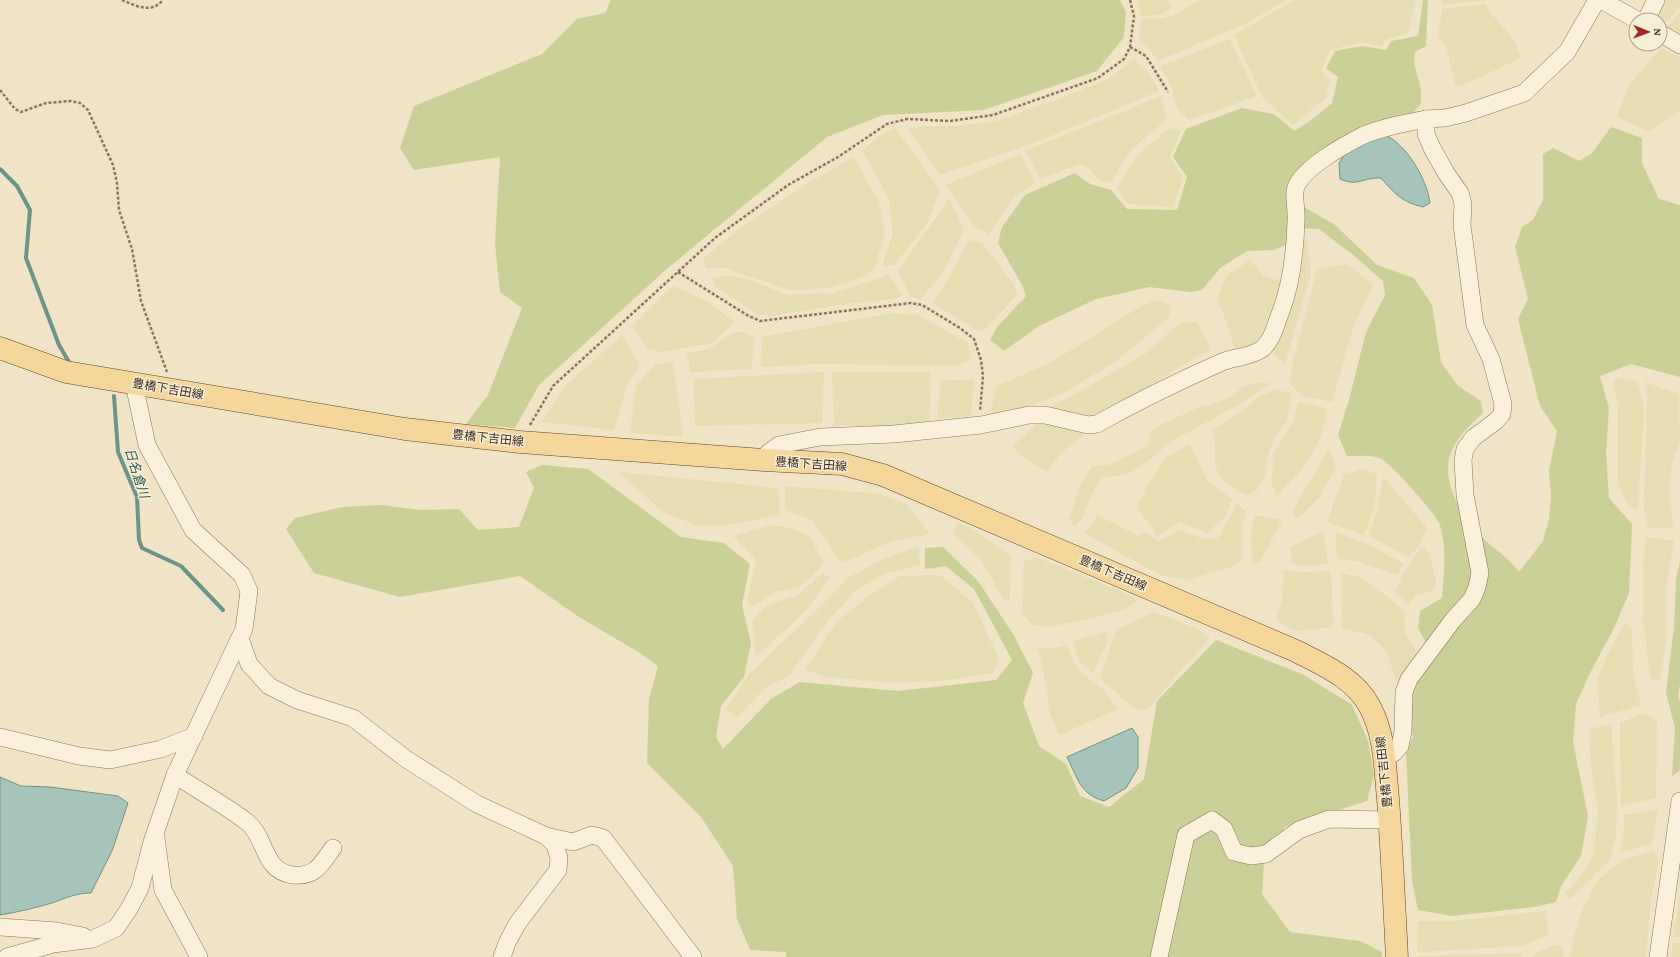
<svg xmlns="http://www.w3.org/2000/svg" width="1680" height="957" viewBox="0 0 1680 957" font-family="'Crimson Pro','Noto Sans JP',serif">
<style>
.farmland{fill:#e7ddb2}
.green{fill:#cbd098}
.water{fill:#a7c4bb;stroke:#6d9489}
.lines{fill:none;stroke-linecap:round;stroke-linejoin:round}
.stream{stroke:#6d9489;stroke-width:4}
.minor-casing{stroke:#8e7459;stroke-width:18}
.major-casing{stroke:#5b422e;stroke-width:23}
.path{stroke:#8e7459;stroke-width:2.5;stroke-dasharray:3 2;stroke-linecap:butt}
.minor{stroke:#fbf0d9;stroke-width:17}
.major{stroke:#f6d79b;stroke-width:22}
.labels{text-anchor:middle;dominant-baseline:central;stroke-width:3;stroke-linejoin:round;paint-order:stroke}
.street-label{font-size:12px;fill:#3d2c1e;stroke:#f8edd5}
.water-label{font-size:13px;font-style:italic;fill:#2d5d59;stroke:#f8edd5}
</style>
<rect width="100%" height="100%" fill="#f1e3c5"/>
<g class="farmland">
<polygon points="1138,0 1167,0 1172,7 1161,15 1141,16"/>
<polygon points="1200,0 1286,0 1249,22 1158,61 1148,47 1139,42 1141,19 1158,19 1172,16"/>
<polygon points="1294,0 1416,0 1408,33 1388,39 1380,46 1362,42 1330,50 1321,71 1330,80 1326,98 1293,125 1262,97 1234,35"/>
<polygon points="1441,0 1488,0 1442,5"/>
<polygon points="1660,0 1680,0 1680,5 1667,22 1655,16"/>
<polygon points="1485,4 1492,15 1513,38 1521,58 1459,87 1456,86 1445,44 1438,38 1442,9"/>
<polygon points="1680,12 1680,35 1668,27"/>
<polygon points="1230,39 1257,96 1189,120 1177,109 1172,88 1160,66"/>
<polygon points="1661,48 1680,58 1680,110 1649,132 1617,117 1629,85"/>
<polygon points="1134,59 1149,73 1159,91 1034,143 940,175 908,129 920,126 957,126 996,121 1061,98 1110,78"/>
<polygon points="1161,96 1167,119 1131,150 1112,180 1102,182 1089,168 1079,164 1041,179 1025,151"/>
<polygon points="895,128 940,190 927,224 894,265 882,266 893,233 889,198 862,151 879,136"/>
<polygon points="1170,128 1181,131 1170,157 1183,178 1173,207 1128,204 1117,189 1136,156"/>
<polygon points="1021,154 1035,182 1014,197 989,234 974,226 946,185"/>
<polygon points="854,157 880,204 885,233 875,267 865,276 830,288 789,290 724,268 706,268 703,259 739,229 810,182"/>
<polygon points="949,199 964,229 942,274 920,300 910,296 898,271"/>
<polygon points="1300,237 1307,241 1311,274 1285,364 1273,354"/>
<polygon points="969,240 982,243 1014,285 1017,295 983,331 976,330 933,303 951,274"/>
<polygon points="1250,260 1264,276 1282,281 1262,335 1249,347 1235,349 1227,323 1217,299 1226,276"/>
<polygon points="1347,264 1373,285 1353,328 1332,402 1303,396 1290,384 1293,361 1317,270"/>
<polygon points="730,275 751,280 787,295 834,293 889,275 903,295 895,299 853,303 770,316 757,314 715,286 712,279"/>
<polygon points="673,286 711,303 734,322 712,343 662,352 648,349 632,326"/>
<polygon points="1158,300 1172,306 1168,318 1116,361 1066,392 1023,408 995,415 991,410 997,386 1052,362 1143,305"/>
<polygon points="891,313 918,315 968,343 970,360 956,366 818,364 761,367 762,337"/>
<polygon points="1197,322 1211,348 1103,414 1084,418 1049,411 1051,406 1081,391 1145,354 1180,323"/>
<polygon points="741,331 754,337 752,369 690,372 687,353 709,349 731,334"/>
<polygon points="622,335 640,365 628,382 614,430 542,422 565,386"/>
<polygon points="673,362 683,437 630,433 636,385 656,364"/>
<polygon points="824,372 822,423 695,426 694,379"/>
<polygon points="832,372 931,372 929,421 894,427 834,425"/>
<polygon points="1620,378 1637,381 1644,407 1638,510 1627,504 1618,485 1618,406 1613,382"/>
<polygon points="974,379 971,416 937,419 941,381"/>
<polygon points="1261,382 1269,384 1238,405 1170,442 1147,462 1128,474 1102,478 1093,491 1082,519 1074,526 1069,519 1081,483 1093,466 1108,465 1148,446 1150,434 1156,427 1201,406 1211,405 1230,397 1243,387"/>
<polygon points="1645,382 1679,394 1680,442 1672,463 1669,489 1673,528 1648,528 1644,509 1647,400"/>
<polygon points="1276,389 1292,394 1287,421 1277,435 1268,453 1266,473 1258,489 1247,496 1221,479 1215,466 1215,444 1212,430 1244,410 1257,398"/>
<polygon points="1299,402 1327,409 1321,437 1301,471 1277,495 1272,485 1273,455 1293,421"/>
<polygon points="1042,421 1080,430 1084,435 1061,453 1047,472 1017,453 1013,446 1037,423"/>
<polygon points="1190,444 1207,481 1232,499 1225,517 1207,533 1180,522 1158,536 1137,507 1146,488 1166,458"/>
<polygon points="1329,448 1336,467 1320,497 1304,513 1295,518 1293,511"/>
<polygon points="1363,469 1377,474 1375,504 1364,535 1327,522 1344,475"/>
<polygon points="618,472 778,488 780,515 724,526 696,525 663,512"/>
<polygon points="1383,477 1427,528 1418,548 1408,557 1369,536 1378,507"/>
<polygon points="785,486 880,494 906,504 930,534 892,541 842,563 812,520 785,510"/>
<polygon points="1237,504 1246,511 1242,525 1242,559 1232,567 1186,580 1160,575 1085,533 1098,515 1138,536 1145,532 1159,541 1180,530 1203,539 1218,538"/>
<polygon points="1255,515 1282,520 1260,563 1252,563 1251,533"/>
<polygon points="957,522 972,529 1011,556 1010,600 1003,599 981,560 954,534"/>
<polygon points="772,525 791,528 809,536 824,562 813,576 798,587 775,592 752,607 747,602 756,560 733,536"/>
<polygon points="1323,531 1328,563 1307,566 1291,563 1291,547"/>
<polygon points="1335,532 1370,545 1404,564 1397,575 1357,561 1337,559"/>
<polygon points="1646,537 1674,541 1666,588 1666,641 1660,680 1650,679 1643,618 1643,565"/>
<polygon points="1422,546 1429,553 1436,581 1434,590 1416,596 1408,604 1395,592 1403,574"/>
<polygon points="919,548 920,565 884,574 855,591 821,629 790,675 765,688 737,718 726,708 751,672 822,605 848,578 885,558 911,549"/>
<polygon points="1036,557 1127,594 1138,601 1126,609 1096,617 1049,627 1032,625 1022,614 1024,561"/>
<polygon points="1284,570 1299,572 1331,571 1333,627 1295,631 1276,620 1282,601"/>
<polygon points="822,573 830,577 808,608 762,652 756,654 752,620 767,605 798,595"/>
<polygon points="1341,573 1360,577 1396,603 1404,612 1405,632 1417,653 1413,665 1400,685 1397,683 1386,651 1370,635 1342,628"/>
<polygon points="940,575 973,603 999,659 993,673 950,680 895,683 826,677 805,670 836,622 869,596 900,576"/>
<polygon points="1154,612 1198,629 1210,638 1147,709 1136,710 1100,678 1116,630"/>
<polygon points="1625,623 1632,628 1633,675 1641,705 1600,717 1597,680 1607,655"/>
<polygon points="1106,632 1108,640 1093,673 1079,662 1073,641"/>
<polygon points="1066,645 1078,670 1105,691 1118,709 1059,735 1049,710 1046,683 1038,648 1054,648"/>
<polygon points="1645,713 1657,721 1656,798 1621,806 1620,723"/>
<polygon points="1611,724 1617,800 1616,837 1609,861 1570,899 1565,893 1581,876 1593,857 1598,811 1591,768 1589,729"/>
<polygon points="1658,809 1652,844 1620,852 1624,833 1624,815"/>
<polygon points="1654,851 1659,861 1651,899 1646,957 1571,957 1573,939 1583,908 1599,879 1624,859"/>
<polygon points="1680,892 1680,937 1673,937"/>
<polygon points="1545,911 1549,935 1523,946 1417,952 1418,921 1451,921"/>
<polygon points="1673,943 1680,944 1680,957 1671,957"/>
<polygon points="1553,945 1563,946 1563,957 1533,957 1534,954"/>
<polygon points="1522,953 1521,957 1418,957 1418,956"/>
</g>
<g class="green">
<polygon points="611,0 1120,0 1126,12 1124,37 1097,71 984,110 883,115 827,137 669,267 539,385 515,428 466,424 488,395 522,308 500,292 495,243 500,157 414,170 400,148 414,106 542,54 577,19 605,13"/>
<path d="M1423,0H1428L1426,46L1415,52L1414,63L1421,89V103L1413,114L1296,181L1302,206L1334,224L1377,265L1414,278L1432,305L1441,362L1458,386L1481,401L1483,413C1471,424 1459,435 1452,450C1438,479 1463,519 1483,538C1495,550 1509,558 1519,572L1543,541L1549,519L1551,496L1549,471L1557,431L1540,406L1518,319L1528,299L1515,247L1522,227L1533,220L1543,200V154L1553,148L1579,161L1592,153L1611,127L1642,138V163L1659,199L1680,205V377L1631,364L1600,376L1609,408L1606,453L1609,498L1632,524L1629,593L1615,626L1589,675L1576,704L1573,742L1588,816L1581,856L1561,886L1556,902L1535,907L1452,916L1418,910L1412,881L1406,753L1413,736L1409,711L1412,685L1426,664L1425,641L1418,628L1420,611L1442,598C1444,574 1447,549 1440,525C1436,514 1394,467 1383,460C1374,454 1358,456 1347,456L1338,435L1350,396L1366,332L1385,295L1383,281L1357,258L1319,229L1300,228L1288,244L1274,250L1247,251L1220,268L1202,290L1190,292L1149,287L1096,299L1039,326L1004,351L990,340L997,327L1026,296L1022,285L998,243L1002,227L1025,195L1075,173L1090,184L1111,190L1127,209L1177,210L1187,177L1173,157L1186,129L1242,108L1274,114L1294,131L1310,121L1332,103L1338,77L1326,68L1335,51L1362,46L1386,50L1391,41L1418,36Z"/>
<polygon points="542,465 588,469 681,537 724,543 750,564 742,605 751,643 744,677 721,706 716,737 723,749 771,699 800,682 898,691 996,680 1012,660 974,589 946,566 925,569 925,548 943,547 978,581 1013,634 1033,673 1023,703 1039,746 1066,764 1080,796 1109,807 1144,779 1157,701 1216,640 1304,675 1352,705 1368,741 1374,775 1367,801 1285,827 1264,863 1262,894 1290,932 1360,941 1382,952 1382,957 786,957 786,952 750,950 737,919 733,866 701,817 647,763 649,699 658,666 640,653 579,617 520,576 400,597 314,573 286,529 295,518 342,507 381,505 420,510 459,509 478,530 519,527 534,488 526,472"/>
<polygon points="1680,561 1680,684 1678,696 1680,702 1680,768 1679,771 1672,776 1675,728 1666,693 1674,627 1676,579"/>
</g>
<g class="water">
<path d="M1383,134C1406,143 1427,179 1430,203L1423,207C1402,202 1395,194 1381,178C1364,177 1358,187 1340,179L1339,163L1347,151Z"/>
<path d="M1132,728L1138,737V768L1126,788L1104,801C1080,794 1078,779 1067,757Z"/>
<path d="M0,777L21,786L50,787L118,796L128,803L112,851L91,893C76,893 66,898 52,903C35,908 18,912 0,915Z"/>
</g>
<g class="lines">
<g class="stream">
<polyline points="0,169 17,186 30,210 26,258 59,345 69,362"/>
<polyline points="114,396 118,452 137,497 139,540 142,548 181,566 223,610"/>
</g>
<defs>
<g id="minor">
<polyline points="1601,0 1637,20"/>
<polyline points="1646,20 1656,0"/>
<polyline points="1660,33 1680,45"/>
<path d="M764,460L768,453L779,445L820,437L894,434L981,425L1029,415H1045L1088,425L1097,424C1138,401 1179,381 1222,362C1234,357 1251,357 1262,349C1273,340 1276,323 1281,311C1292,282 1295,252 1296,222C1297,212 1294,201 1295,191C1298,170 1346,144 1364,135C1384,127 1405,123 1426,119"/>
<polyline points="240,638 249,664 269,686 297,700 353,718 406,759 477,804 546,836 555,845 559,858 558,870 517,924 507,943 502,957"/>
<polyline points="0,737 79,756 110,760 161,749 194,736"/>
<polyline points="1384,755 1394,753 1400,746 1403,731 1404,692 1409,679 1453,620 1472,599 1477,587 1480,573 1465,495 1463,460 1465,449 1473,438 1496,421 1502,414 1503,404 1491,359 1475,325 1462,225 1463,204 1460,193 1446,173 1432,148 1426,134 1426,119 1445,118 1466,113 1524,93 1567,52 1597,0"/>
<path d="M175,775C199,791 225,805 247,822C267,838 262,871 293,875C316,877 321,864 333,848"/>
<polyline points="546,836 573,842 592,835 603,838 693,957"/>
<polyline points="156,838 163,890 199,957"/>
<polyline points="0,927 57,931 83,936"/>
<polyline points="7,957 53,944 93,939 116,928 129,909 140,888 152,842 175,775 244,629 249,591 242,575 193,530 147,445 134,384"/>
<polyline points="1159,957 1186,835 1212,820 1224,829 1234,852 1251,856 1266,854 1299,830 1329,819 1389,820"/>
<polyline points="1658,957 1680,801"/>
</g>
<path id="major" d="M0,348L66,372L405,429L520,442L764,460L842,464L883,475L1296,651C1323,665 1355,678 1370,707C1385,735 1385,768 1388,799C1392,851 1394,904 1397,957"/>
</defs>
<use href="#minor" class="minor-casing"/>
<use href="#major" class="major-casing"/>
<g class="path">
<path d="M122,0C136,6 151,14 163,0"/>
<polyline points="1130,47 1146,56 1168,92"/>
<polyline points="0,90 15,109 21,112 46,103 71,101 80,103 88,110 113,165 117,183 119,210 132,249 141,301 167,372"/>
<polyline points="678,272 747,315 760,321 911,303 922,305 960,328 974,339 981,360 983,376 980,411"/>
<polyline points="530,425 553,386 715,238 788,185 838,157 887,124 907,119 950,121 993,115 1098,78 1124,59 1130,47 1134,16 1130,0"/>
</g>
<use href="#minor" class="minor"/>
<use href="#major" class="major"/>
</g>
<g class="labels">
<g class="street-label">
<text transform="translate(168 389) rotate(10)">豊橋下吉田線</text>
<text transform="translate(488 438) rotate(6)">豊橋下吉田線</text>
<text transform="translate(811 464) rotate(4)">豊橋下吉田線</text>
<text transform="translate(1113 573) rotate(23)">豊橋下吉田線</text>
<text transform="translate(1384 772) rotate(-96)">豊橋下吉田線</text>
</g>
<g class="water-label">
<text transform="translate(137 473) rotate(72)">日名倉川</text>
</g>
</g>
<g transform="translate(1648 32) rotate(91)"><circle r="19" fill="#f8edd5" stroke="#ada08c"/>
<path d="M0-3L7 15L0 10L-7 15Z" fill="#a12529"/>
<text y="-6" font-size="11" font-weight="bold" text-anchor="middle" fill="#3d2c1e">N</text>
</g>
</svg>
